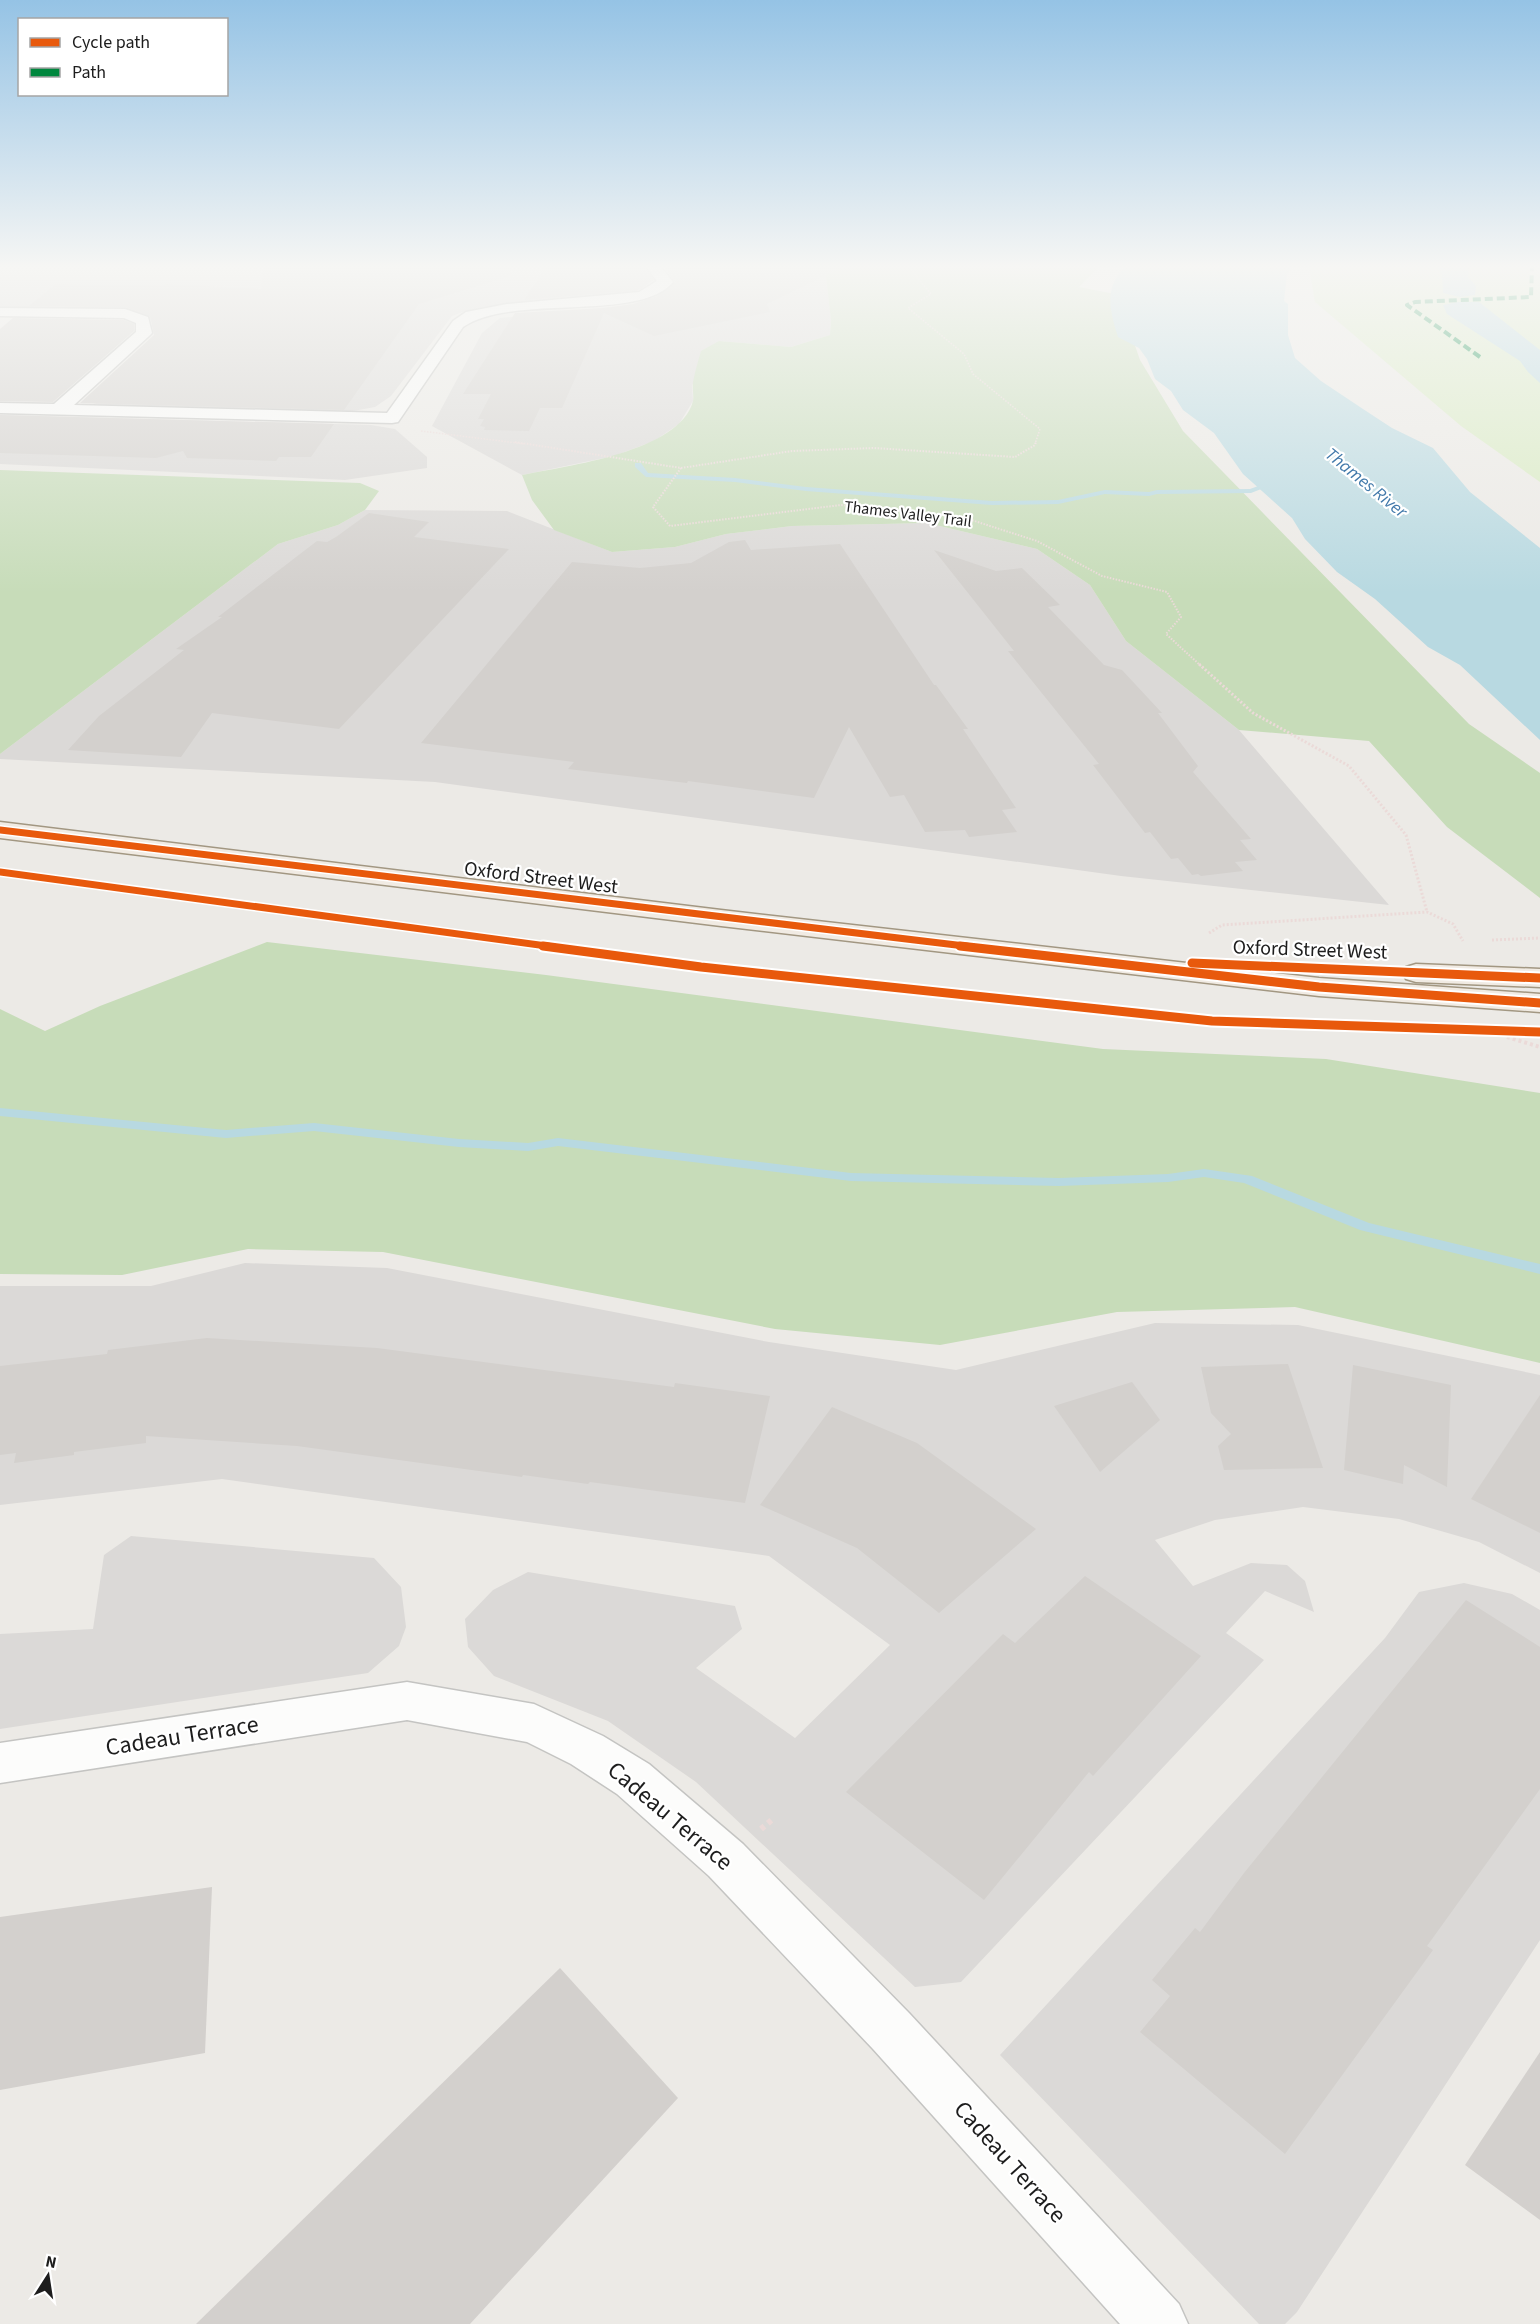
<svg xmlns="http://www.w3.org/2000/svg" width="1540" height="2324" viewBox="0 0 1540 2324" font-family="'Source Sans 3',sans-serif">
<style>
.residential{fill:#dbd9d7}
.grass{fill:#d9ebc3}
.forest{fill:#c7dcb9}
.water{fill:#b8d9e1}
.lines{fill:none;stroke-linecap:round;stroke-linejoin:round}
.stream{fill:#b8d9e1;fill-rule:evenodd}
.building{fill:#d3d0cd}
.minor-casing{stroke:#c4c4c2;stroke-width:3}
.major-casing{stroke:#a29782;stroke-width:3}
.path-far4{stroke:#ebdad8;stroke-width:1.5;stroke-dasharray:1.5 1.5;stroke-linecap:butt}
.path-far3{stroke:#ebdad8;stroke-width:2;stroke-dasharray:1.5 1.5;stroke-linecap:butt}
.path-far2{stroke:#ebdad8;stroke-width:3;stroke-dasharray:2 2;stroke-linecap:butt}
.path-far1{stroke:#ebdad8;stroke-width:4;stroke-dasharray:3 3;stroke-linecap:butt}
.path{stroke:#ebdad8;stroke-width:6;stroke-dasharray:4.5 4.5;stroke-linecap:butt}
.minor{fill:#fcfcfb;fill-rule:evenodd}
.major{fill:#f1ebe3;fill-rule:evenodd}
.quiet{stroke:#00873e;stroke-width:4;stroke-dasharray:8 4;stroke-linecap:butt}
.cycleway-far1-casing{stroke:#fff;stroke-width:10}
.cycleway-casing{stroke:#fff;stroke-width:13}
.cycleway-far1{stroke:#e8590c;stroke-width:7}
.cycleway{stroke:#e8590c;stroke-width:9}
.labels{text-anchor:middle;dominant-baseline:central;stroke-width:4.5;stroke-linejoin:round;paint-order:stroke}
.far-street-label{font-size:16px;fill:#1d1d1d;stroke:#fff}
.far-water-label{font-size:18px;font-style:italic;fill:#4279aa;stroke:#fff}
.street-label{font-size:20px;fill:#1d1d1d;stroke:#fff}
.near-street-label{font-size:24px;fill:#1d1d1d;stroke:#fff}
</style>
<rect width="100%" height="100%" fill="#eceae6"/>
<g class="residential">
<polygon points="0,267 639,267 651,281 642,289 618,295 492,306 465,311 452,316 391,396 375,407 353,411 104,406 93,403 89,398 159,331 158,323 134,314 0,310"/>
<polygon points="825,267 831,321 830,335 791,347 719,341 692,385 693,401 679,424 654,441 614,456 522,475 432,426 482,333 500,318 661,302"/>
<polygon points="0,415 371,425 395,429 427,457 427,468 345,480 0,464"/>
<polygon points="365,510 507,511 612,552 675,547 726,534 792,526 927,523 1037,549 1090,585 1126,641 1239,730 1389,905 1121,876 435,782 0,759 0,754 278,544 338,525"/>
<polygon points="245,1263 387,1268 769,1342 956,1370 1155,1323 1298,1325 1540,1375 1540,1573 1479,1542 1399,1519 1303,1507 1215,1520 1155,1540 1193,1586 1251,1563 1287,1565 1305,1581 1314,1612 1265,1591 1226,1633 1264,1660 961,1982 915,1987 696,1782 608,1721 494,1676 468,1647 465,1619 493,1590 528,1572 735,1606 742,1629 696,1668 795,1738 890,1645 769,1556 222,1479 0,1505 0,1286 151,1286"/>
<polygon points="131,1536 374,1558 401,1587 406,1627 399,1646 368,1673 0,1729 0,1634 93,1629 104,1555"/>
<polygon points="1464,1583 1512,1594 1540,1610 1540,1940 1297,2312 1285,2324 1259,2324 1000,2055 1385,1638 1419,1592"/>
</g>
<polygon class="grass" points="1309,267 1540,267 1540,482 1461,426 1315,302"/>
<g class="forest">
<path d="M825,267H1099L1079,287L1125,296L1121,305L1140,360L1183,431L1469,724L1540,773V898L1447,827L1369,741L1239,730L1126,641L1090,585L1037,549L927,523L792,526L726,534L675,547L612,552L554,530L532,500L522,475C566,466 680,452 693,401C694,395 692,388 693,382C695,372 698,361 701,351L719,341L791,347L830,335L831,321Z"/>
<polygon points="0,470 360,483 379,491 365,510 338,525 278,544 0,754"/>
<polygon points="267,942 546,975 1103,1049 1326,1059 1540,1093 1540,1363 1295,1307 1117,1312 940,1345 775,1329 383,1252 248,1249 122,1275 0,1274 0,1009 45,1031 100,1006"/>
</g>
<g class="water">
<path d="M1126,267H1292L1287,274L1284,301L1288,304V335L1295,358L1321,381L1363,409L1392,428L1433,448L1470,492L1540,548V740L1460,665L1428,647L1375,599L1337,572L1305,539L1292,518L1243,474L1214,433L1183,410L1171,391L1155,379L1147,359L1139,348L1118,337C1110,312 1103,286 1126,267Z"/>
<polygon points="1437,267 1471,267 1469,268 1468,277 1476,286 1475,295 1460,297 1443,293 1442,274"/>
<polygon points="1458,302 1479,302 1540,350 1540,383 1528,372 1520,361 1447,314 1443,305"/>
</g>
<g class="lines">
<g class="stream">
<polygon points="635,463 641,463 648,473 735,478 806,487 992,501 1058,500 1105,490 1149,492 1157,490 1250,489 1275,480 1279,482 1251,493 1157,494 1149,496 1105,494 1058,504 992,505 806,491 735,482 646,477 635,467"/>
<polygon points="0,1108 226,1130 314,1123 459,1139 528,1143 558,1138 851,1173 1059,1178 1168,1174 1204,1169 1252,1176 1369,1223 1540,1264 1540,1274 1360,1230 1244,1183 1204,1177 1168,1182 1059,1186 851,1181 558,1146 528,1151 459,1147 314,1131 226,1138 0,1116"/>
</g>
</g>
<g class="building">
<polygon points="263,267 508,267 510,276 419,304 344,410 80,403 154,335 150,316 125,307 29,306 56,284 163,286 166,284 261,289"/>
<polygon points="546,267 644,267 654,280 638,290 524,300"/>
<polygon points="664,267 843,267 767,304 770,312 654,336 604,313 562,408 540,408 529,431 484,430 485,427 480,426 484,419 478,419 491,394 463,394 515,313 605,308 633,304 657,296 675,282"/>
<polygon points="13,318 124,320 134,324 134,331 53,402 0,401 0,329"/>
<polygon points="0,415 334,424 311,457 279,457 276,461 187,458 183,451 156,458 0,453"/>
<polygon points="369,513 429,522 414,537 509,549 339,729 212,713 181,757 68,750 99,716 184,650 176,649 222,617 218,617 317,541 327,542 336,537"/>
<polygon points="745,540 751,550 840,544 934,685 936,685 968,729 963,729 1016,808 1002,810 1017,832 969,837 965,830 925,832 904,795 890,797 849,727 814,798 688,781 687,783 568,769 574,762 421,743 572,562 640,568 691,563 729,542"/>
<polygon points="934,550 996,571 1022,568 1060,605 1048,607 1104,665 1122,670 1162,713 1158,713 1198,766 1193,772 1251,839 1240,840 1257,860 1235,862 1243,871 1201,876 1198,874 1192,875 1178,858 1171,859 1150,832 1145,833 1093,765 1099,764 1008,651 1014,651"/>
<polygon points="207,1338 377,1348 674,1387 675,1383 770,1396 745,1503 590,1482 588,1484 523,1475 522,1477 297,1446 146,1436 146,1443 74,1452 74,1455 14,1463 16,1453 0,1455 0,1366 107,1354 108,1350"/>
<polygon points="1288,1364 1323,1468 1224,1470 1218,1446 1231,1434 1211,1413 1201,1367"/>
<polygon points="1353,1365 1451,1385 1447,1487 1404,1465 1403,1484 1344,1470"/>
<polygon points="1132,1382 1160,1420 1100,1472 1054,1406"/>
<polygon points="1540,1395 1540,1533 1471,1499"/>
<polygon points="832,1407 917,1443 1036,1529 939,1613 857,1548 760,1505"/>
<polygon points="1085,1576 1201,1656 1093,1776 1089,1772 984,1900 846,1792 1003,1634 1015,1643"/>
<polygon points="1466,1600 1540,1647 1540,1789 1427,1946 1433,1950 1285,2154 1140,2032 1170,1996 1152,1980 1195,1928 1200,1932 1244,1873"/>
<polygon points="212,1887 205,2053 0,2090 0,1917"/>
<polygon points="560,1968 678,2098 470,2324 196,2324"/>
<polygon points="1540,2052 1540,2220 1465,2165"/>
</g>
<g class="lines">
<defs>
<g id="minor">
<path d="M646,267H661L673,282C639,323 512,293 463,327L398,422L392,423L0,413V403L54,404L136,332V323L124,318L0,316V308L125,309L148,317L152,333L149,336L74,405L387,413L453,321L466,312L507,304L639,292L657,281Z"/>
<polygon points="407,1682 534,1704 603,1736 649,1764 743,1844 909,2013 1179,2304 1188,2324 1120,2324 873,2049 709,1876 617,1794 571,1764 527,1742 407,1720 0,1783 0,1743"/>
</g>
<g id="major">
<polygon points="0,822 721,910 1319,978 1540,994 1540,1012 1319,996 721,926 0,838"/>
<polygon points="1416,964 1540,969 1540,987 1416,982 1406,979 1402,973 1406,967"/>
</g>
</defs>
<use href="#minor" class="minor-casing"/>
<use href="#major" class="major-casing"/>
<g class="path-far4">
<polyline points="909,267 931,294 908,308 964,354 973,374 1040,429 1035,444"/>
<polyline points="421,431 525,444"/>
</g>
<g class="path-far3">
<polyline points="515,442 681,468 792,451 874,448 1015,457 1035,445 1036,442"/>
<polyline points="681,468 653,507 670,526 841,505 962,517 1037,541 1102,576 1167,592 1181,617 1166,634 1201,666"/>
</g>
<g class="path-far2">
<polyline points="1199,664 1253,713 1349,766 1406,835 1427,912"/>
<polyline points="1209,933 1222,925 1427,912 1453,924 1463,941"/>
<polyline points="1492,940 1540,938"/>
</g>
<polyline class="path-far1" points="1507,1037 1540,1047"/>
<polyline class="path" points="761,1829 774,1818"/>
<use href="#minor" class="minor"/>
<use href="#major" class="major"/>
<polyline class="quiet" points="1480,357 1407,305 1415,302 1531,297 1532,267"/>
<defs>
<g id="cycleway-far1">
<polyline points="0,830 973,947"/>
<polyline points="0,872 554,947"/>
</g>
<g id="cycleway">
<polyline points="543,946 701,967 1212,1021 1540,1032"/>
<polyline points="960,946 1319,987 1540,1003"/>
<polyline points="1192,963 1540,978"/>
</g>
</defs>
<use href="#cycleway-far1" class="cycleway-far1-casing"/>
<use href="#cycleway" class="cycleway-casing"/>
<use href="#cycleway-far1" class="cycleway-far1"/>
<use href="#cycleway" class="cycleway"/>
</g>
<linearGradient id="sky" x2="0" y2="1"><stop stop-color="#95c3e5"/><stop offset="0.45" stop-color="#f6f6f4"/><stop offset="1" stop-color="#f6f6f4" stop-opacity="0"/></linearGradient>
<rect width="1540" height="593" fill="url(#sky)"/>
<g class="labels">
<g class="far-street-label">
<text transform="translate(908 514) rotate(7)">Thames Valley Trail</text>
</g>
<g class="far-water-label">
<text transform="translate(1366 483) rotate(39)">Thames River</text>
</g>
<g class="street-label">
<text transform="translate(541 878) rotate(7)">Oxford Street West</text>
<text transform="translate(1310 950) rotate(2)">Oxford Street West</text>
</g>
<g class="near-street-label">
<text transform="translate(182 1736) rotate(-9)">Cadeau Terrace</text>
<text transform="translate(670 1816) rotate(40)">Cadeau Terrace</text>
<text transform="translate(1010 2162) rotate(48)">Cadeau Terrace</text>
</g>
</g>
<rect x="18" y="18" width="210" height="78" fill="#ffffff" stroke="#a5a5a5" stroke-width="1.5"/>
<rect x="30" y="38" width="30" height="9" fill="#e8590c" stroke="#a5a5a5" stroke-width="1.5"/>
<text x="72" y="48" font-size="18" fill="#1d1d1d">Cycle path</text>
<rect x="30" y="68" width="30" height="9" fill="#00873e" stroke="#a5a5a5" stroke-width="1.5"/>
<text x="72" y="78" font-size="18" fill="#1d1d1d">Path</text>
<g transform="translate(48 2276) rotate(12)" stroke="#ffffff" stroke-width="4.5" paint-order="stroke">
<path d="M0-4.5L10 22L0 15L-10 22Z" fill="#1d1d1d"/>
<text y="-9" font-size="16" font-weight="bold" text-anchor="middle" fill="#1d1d1d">N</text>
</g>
</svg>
